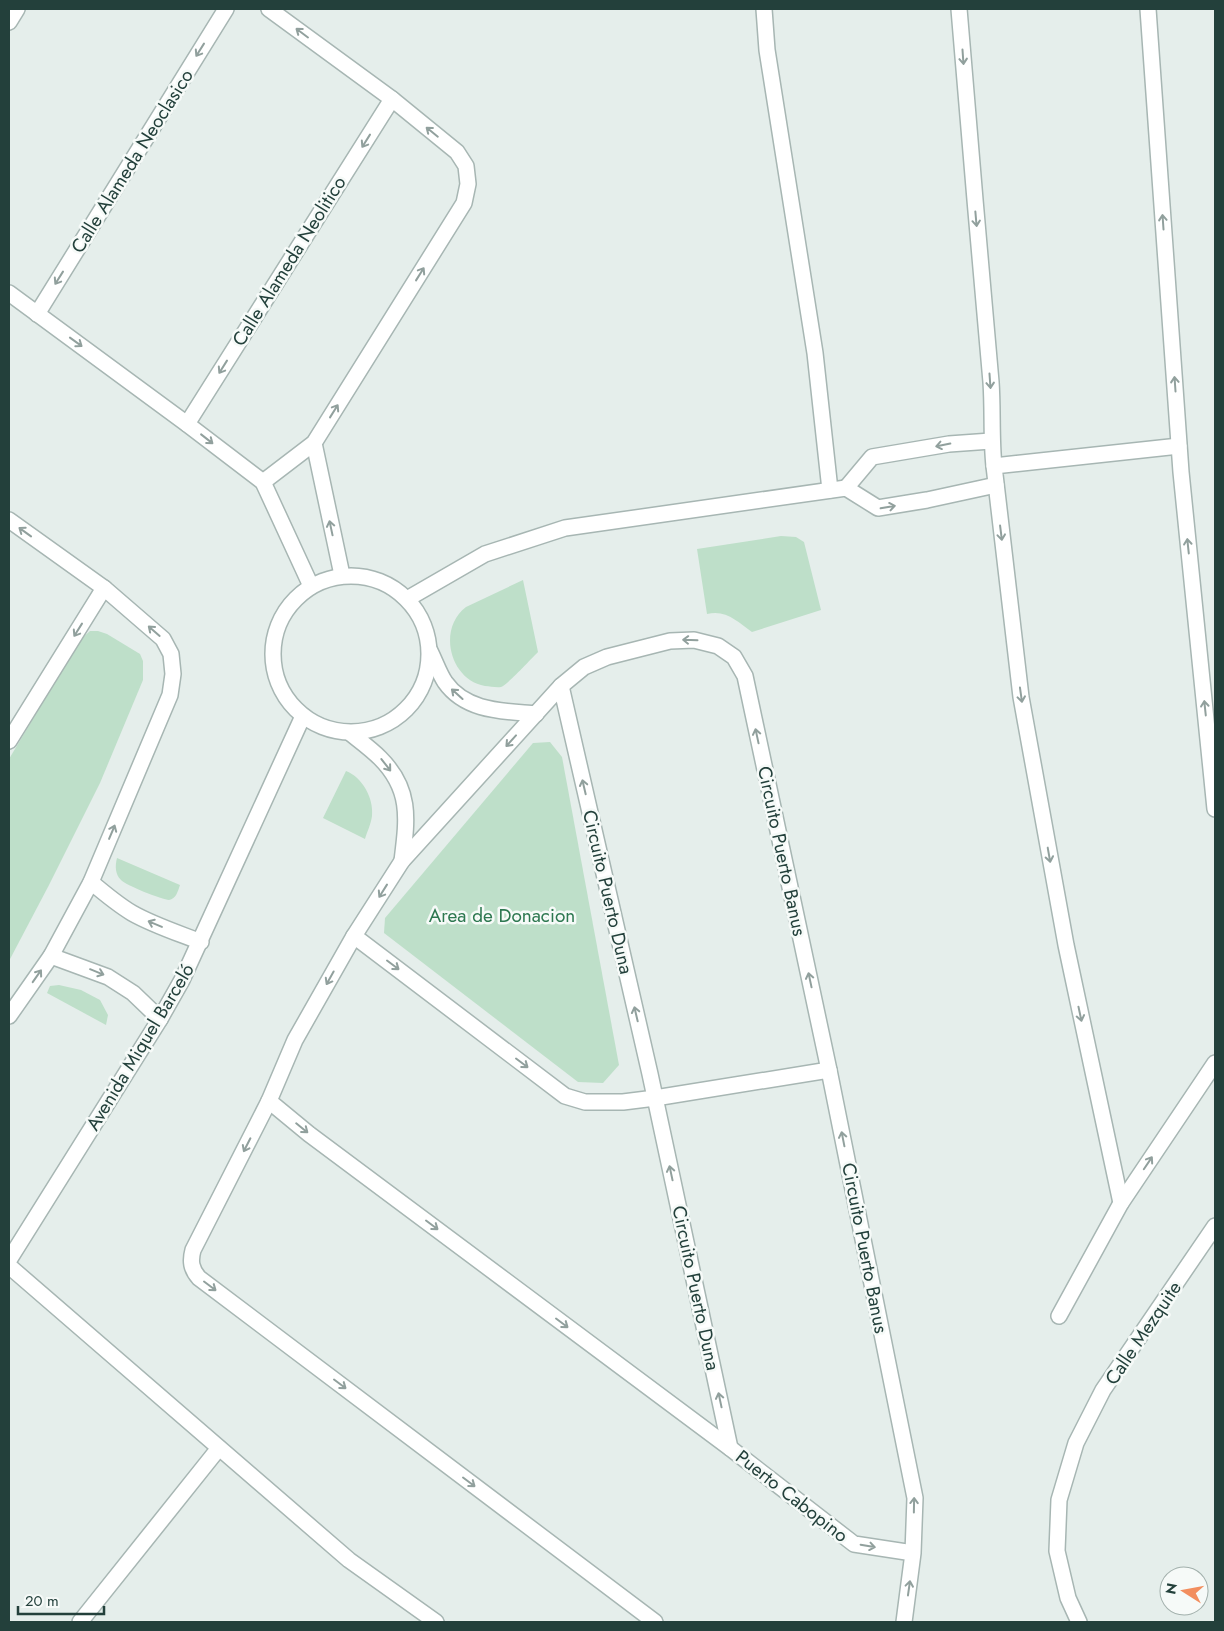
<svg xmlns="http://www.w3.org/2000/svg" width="1224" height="1631" viewBox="0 0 1224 1631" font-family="Jost,sans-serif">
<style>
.green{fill:#bedfc9}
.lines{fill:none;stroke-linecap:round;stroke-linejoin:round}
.minor-casing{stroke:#a7b6b3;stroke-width:18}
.minor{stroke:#fff;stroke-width:15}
.oneway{stroke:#91a09d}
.labels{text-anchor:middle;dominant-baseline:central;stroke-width:5;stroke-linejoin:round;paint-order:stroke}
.street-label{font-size:19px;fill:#23403b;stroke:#f6faf8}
.park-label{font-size:19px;fill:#2d7850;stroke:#f6faf8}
</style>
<rect width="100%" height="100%" fill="#e5eeeb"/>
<g class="green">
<path d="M781,536L796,537L804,542L821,610L752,632C738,622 726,609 707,614L697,549Z"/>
<path d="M523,580L538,652C531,659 508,684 501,687C496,688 490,686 485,686C450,680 437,629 466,607Z"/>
<polygon points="90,631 98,631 107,634 140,654 143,661 143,680 100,783 49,885 9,961 9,759 80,640"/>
<polygon points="550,742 562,757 619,1065 603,1083 578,1082 384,933 385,918 533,743"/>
<path d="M346,771C362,777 374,798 372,816C371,824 367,832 365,839L323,818Z"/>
<path d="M117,858L180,885C178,891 176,899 169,900C163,900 125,885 121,880C115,874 115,866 117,858Z"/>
<polygon points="59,985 81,990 100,1000 108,1015 106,1025 47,993 50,986"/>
</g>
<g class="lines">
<defs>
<g id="minor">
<polyline points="764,9 767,50 815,353 830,490"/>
<path d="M959,9C969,133 980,258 991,382C993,410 991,438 994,466"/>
<polyline points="1148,9 1181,472 1215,809"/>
<polyline points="9,22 17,9"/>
<polyline points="9,293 187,424 263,482 311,586"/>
<polyline points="37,314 226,9"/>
<polyline points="187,424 392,99"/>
<polyline points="314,443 342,575"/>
<polyline points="263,482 314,443 464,203 468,184 466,166 457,152 392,99 269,9"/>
<polyline points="846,488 872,457 949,444 991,441"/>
<polyline points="9,520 104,588 163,639 171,654 173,674 170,695 91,882 51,956 9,1016"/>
<circle cx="351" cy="654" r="78"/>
<polyline points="407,599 485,554 565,528 846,488 878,508 927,500 996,485"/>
<path d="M430,651C435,661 439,673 445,682C466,712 504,711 536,714"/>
<polyline points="561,686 650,1074 730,1448"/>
<path d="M350,733C360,741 371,749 380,758C412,790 407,820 402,861"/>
<polyline points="9,741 104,588"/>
<path d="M91,882C104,893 117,904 132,913C153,925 178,933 201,942"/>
<polyline points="354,936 565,1096 585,1102 623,1102 655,1098 829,1070"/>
<polyline points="51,956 108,977 133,993 160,1019"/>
<path d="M269,1101L193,1250C190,1261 191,1269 199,1278L655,1622"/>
<polyline points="1121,1203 1066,945 1021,697 994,466 1179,446"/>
<polyline points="9,1260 160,1019 182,980 303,716"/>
<polyline points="9,1266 349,1560 436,1622"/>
<polyline points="1059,1316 1121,1203 1215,1063"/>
<polyline points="80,1622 219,1448"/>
<polyline points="904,1622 913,1553 915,1498 829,1070 745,676 734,657 718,646 694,640 670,641 607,657 584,667 561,686 402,861 354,936 295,1040 269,1101 309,1134 730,1448 854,1544 913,1553"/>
<polyline points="1079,1622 1068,1598 1057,1551 1059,1500 1076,1443 1103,1390 1215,1226"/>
</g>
</defs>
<use href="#minor" class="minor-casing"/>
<use href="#minor" class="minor"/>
</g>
<defs><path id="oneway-shaft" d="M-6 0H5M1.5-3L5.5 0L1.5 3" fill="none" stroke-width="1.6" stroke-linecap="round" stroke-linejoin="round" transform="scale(1.25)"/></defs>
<g class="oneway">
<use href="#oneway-shaft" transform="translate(302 33) rotate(-143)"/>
<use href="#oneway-shaft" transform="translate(200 50) rotate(122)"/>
<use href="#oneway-shaft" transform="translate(963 57) rotate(86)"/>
<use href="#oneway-shaft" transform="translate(432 132) rotate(-141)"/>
<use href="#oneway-shaft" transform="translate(366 141) rotate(122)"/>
<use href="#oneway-shaft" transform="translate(976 219) rotate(85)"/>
<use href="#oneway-shaft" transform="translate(1163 222) rotate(-94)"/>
<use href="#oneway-shaft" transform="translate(420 274) rotate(-58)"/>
<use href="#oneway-shaft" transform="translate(59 278) rotate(122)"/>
<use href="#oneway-shaft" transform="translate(76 342) rotate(36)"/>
<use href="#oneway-shaft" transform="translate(223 367) rotate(122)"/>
<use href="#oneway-shaft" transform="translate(990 381) rotate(86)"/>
<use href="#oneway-shaft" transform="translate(1175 384) rotate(-94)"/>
<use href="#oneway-shaft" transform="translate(334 411) rotate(-58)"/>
<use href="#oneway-shaft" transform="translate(207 439) rotate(38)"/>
<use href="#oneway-shaft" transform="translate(943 445) rotate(169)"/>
<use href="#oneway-shaft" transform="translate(888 507) rotate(-10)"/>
<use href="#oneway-shaft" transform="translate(331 528) rotate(-102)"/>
<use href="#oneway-shaft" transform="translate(25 532) rotate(-144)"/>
<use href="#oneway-shaft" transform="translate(1001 533) rotate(83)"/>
<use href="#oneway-shaft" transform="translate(1188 546) rotate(-96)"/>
<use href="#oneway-shaft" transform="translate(78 630) rotate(122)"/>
<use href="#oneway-shaft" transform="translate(154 631) rotate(-139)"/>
<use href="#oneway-shaft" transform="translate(690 640) rotate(-178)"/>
<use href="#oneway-shaft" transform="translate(457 694) rotate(-138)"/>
<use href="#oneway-shaft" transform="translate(1021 695) rotate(82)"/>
<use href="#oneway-shaft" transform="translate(1205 708) rotate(-96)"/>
<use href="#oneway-shaft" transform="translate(757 736) rotate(-102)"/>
<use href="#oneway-shaft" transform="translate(511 741) rotate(132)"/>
<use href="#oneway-shaft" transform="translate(386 765) rotate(52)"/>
<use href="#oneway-shaft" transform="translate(584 787) rotate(-103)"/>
<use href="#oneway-shaft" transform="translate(112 832) rotate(-67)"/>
<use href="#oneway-shaft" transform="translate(1049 855) rotate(80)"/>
<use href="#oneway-shaft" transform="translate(383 891) rotate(122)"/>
<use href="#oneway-shaft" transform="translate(155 924) rotate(-157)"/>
<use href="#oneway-shaft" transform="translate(393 965) rotate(37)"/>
<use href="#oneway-shaft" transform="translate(97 972) rotate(22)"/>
<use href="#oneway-shaft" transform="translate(37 976) rotate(-55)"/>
<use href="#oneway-shaft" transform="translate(330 978) rotate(119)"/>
<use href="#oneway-shaft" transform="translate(810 980) rotate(-102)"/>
<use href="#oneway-shaft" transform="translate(636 1014) rotate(-103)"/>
<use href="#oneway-shaft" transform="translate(1080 1014) rotate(78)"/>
<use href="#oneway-shaft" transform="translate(522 1063) rotate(37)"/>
<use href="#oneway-shaft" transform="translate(302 1128) rotate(39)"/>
<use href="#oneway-shaft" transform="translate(843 1139) rotate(-101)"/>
<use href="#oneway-shaft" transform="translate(247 1145) rotate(117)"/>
<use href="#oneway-shaft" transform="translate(1148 1163) rotate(-56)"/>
<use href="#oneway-shaft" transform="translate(671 1173) rotate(-102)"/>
<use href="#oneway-shaft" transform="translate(432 1225) rotate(37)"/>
<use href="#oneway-shaft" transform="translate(210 1286) rotate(37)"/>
<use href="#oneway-shaft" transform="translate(562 1323) rotate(37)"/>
<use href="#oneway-shaft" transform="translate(340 1384) rotate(37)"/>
<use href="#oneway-shaft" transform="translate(720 1400) rotate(-102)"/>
<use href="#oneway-shaft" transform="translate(469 1482) rotate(37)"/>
<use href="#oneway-shaft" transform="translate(914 1505) rotate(-89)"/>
<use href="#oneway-shaft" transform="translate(868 1546) rotate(10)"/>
<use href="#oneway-shaft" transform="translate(909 1588) rotate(-82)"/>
</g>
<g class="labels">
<g class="street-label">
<text transform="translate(132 161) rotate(-58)">Calle Alameda Neoclasico</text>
<text transform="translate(289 261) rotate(-58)">Calle Alameda Neolitico</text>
<text transform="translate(782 851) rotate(78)">Circuito Puerto Banus</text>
<text transform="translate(608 892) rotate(77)">Circuito Puerto Duna</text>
<text transform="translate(140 1047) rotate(-59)">Avenida Miquel Barceló</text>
<text transform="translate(865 1248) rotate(79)">Circuito Puerto Banus</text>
<text transform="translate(696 1288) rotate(78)">Circuito Puerto Duna</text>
<text transform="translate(1143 1333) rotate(-56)">Calle Mezquite</text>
<text transform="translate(792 1496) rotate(38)">Puerto Cabopino</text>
</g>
<g class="park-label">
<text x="502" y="915">Area de Donacion</text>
</g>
</g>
<rect width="1224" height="1631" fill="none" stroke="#23403b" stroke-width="20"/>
<g transform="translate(1184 1591) rotate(281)"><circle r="24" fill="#f6faf8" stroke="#a2b0ac"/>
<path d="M0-4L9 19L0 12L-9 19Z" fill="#f28e5e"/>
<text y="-8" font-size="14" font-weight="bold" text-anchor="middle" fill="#23403b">N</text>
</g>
<path d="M18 1606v8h86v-8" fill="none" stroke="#23403b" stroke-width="2.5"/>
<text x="25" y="1606" font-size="15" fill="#23403b" stroke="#f6faf8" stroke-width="4" paint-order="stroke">20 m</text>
</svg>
